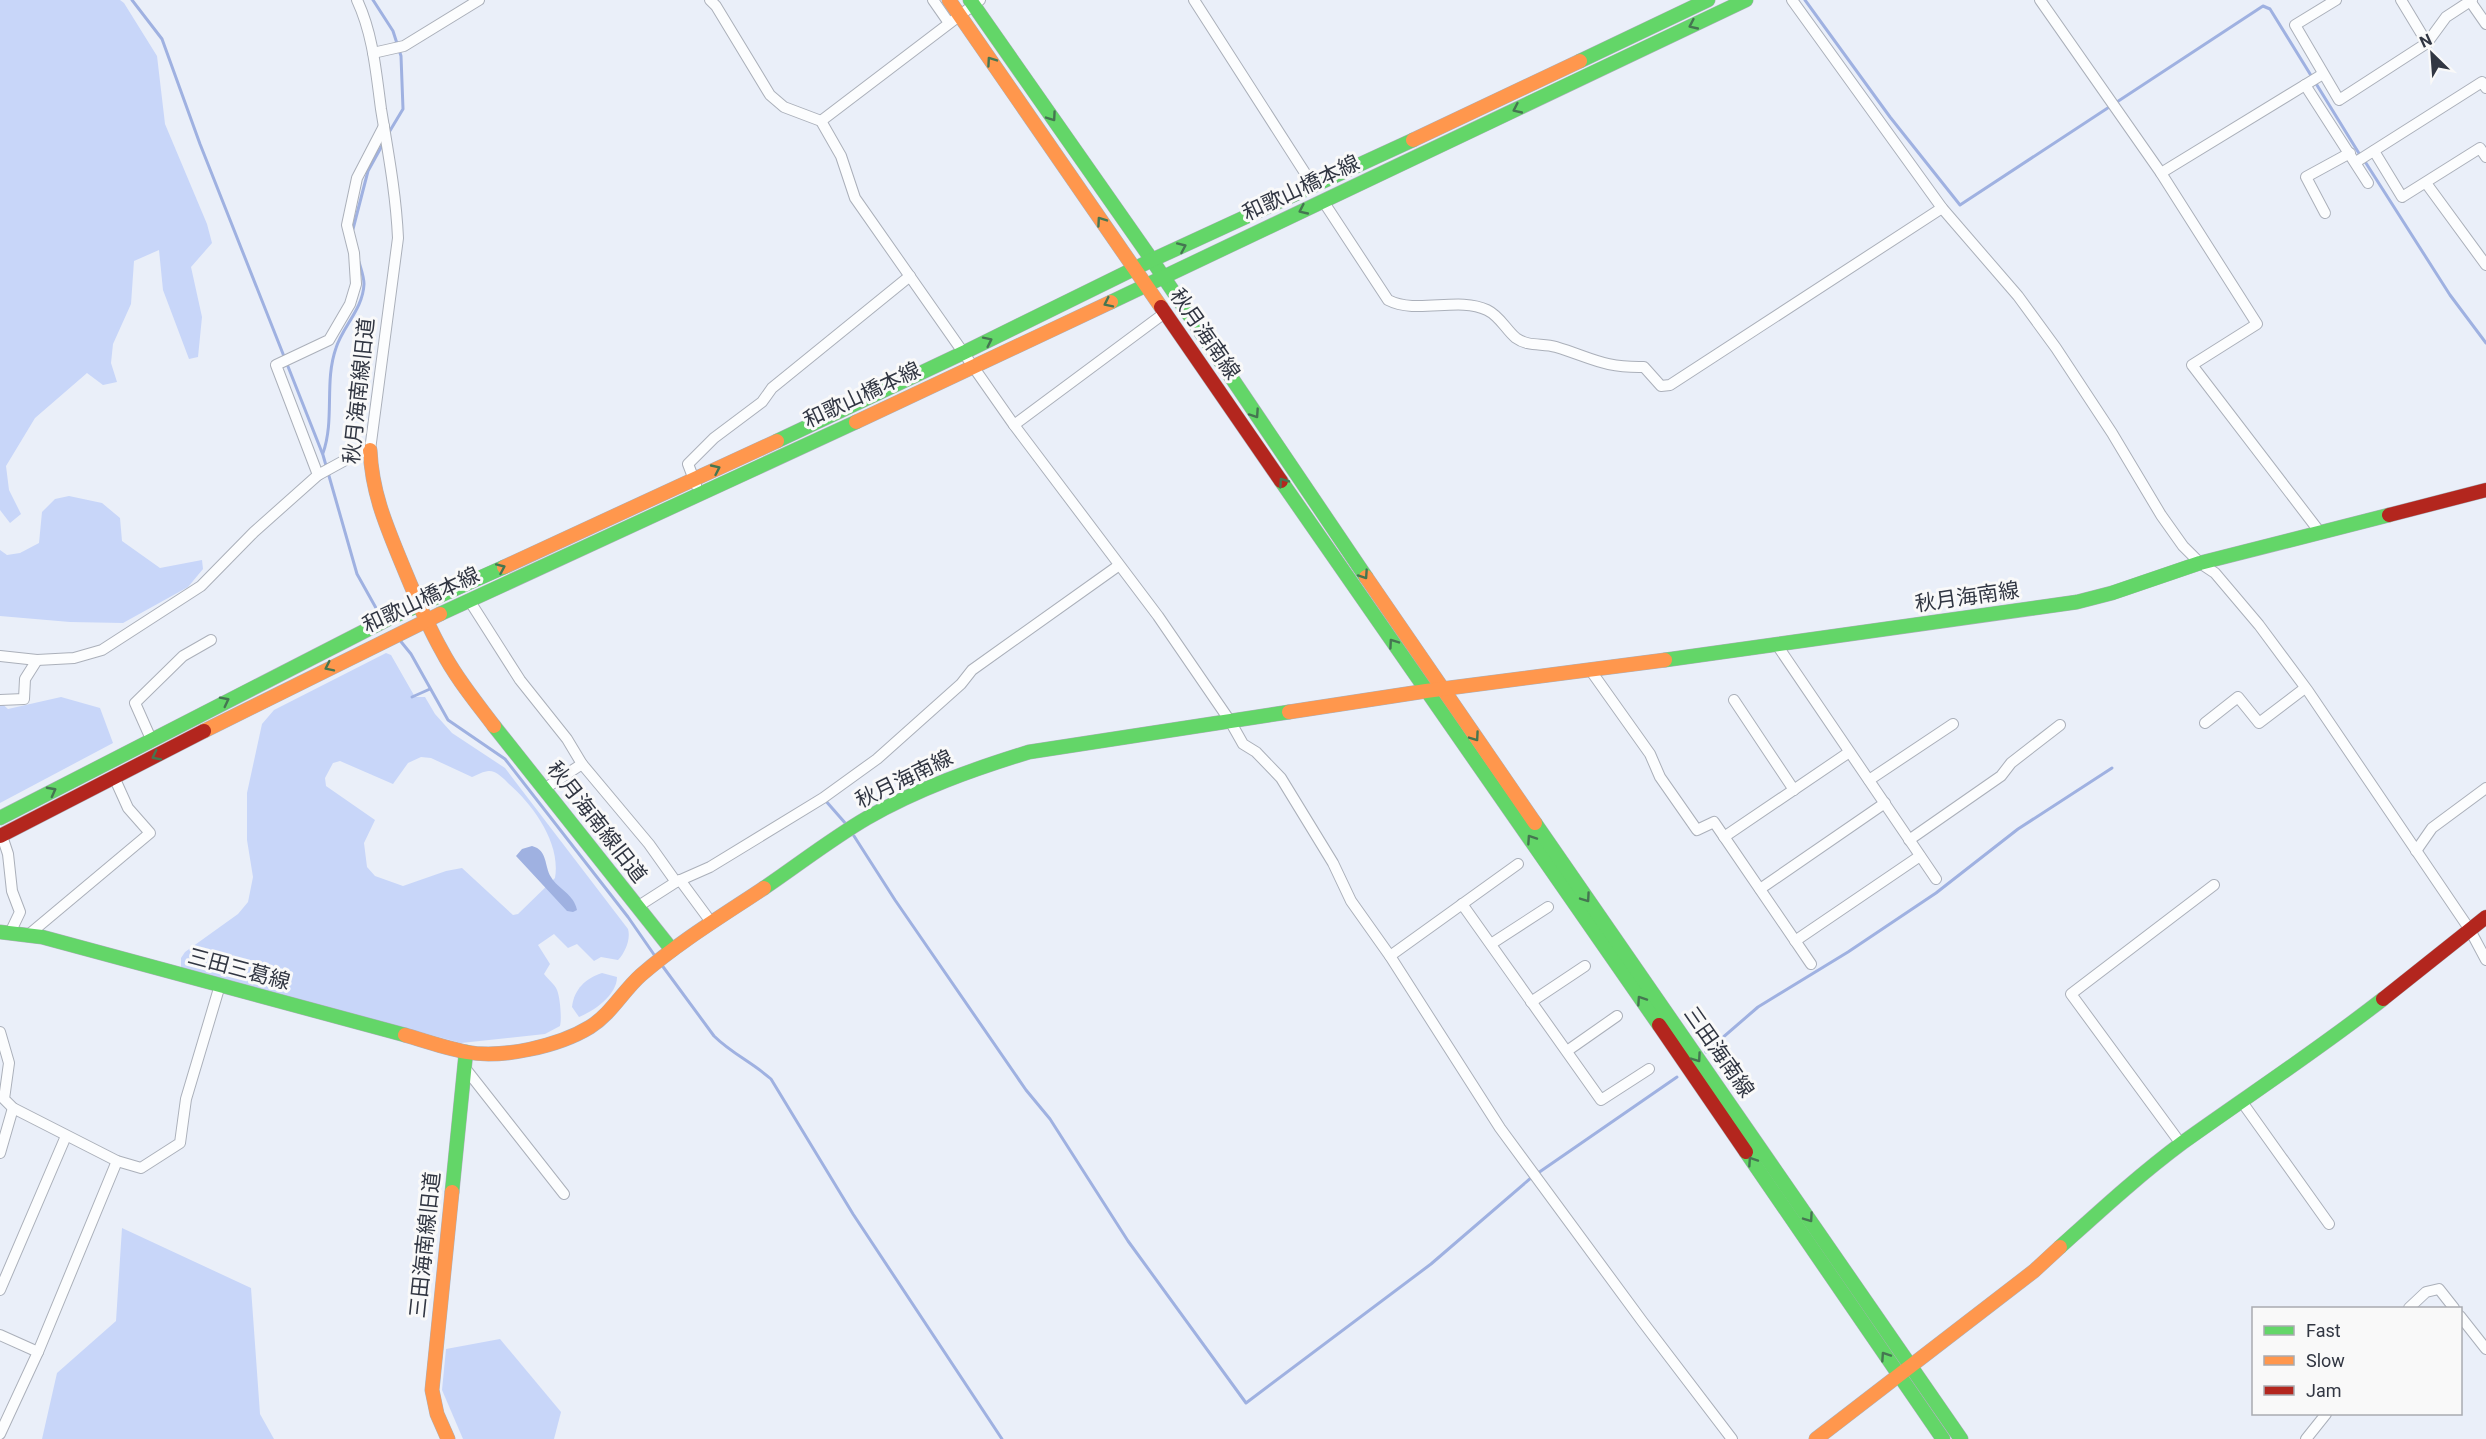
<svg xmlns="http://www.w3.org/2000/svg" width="2486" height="1439" viewBox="0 0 2486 1439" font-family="Roboto,'Noto Sans JP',sans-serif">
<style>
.green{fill:#c8d6f9;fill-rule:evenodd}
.water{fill:#9fb1e1}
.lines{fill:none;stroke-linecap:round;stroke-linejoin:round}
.stream{stroke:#9fb1e1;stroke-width:3}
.street-casing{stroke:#abb0ba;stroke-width:12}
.fast-casing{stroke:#abb0ba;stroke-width:15}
.slow-casing{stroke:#abb0ba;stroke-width:15}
.jam-casing{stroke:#abb0ba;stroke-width:15}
.street{stroke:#fcfdfe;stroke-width:10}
.fast{stroke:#63d668;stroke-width:14}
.slow{stroke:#ff974d;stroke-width:14}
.jam{stroke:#b3261e;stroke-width:14}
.oneway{stroke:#457651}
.labels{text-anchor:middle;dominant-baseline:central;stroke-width:6;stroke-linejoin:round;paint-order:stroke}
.street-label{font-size:21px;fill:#313642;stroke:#f9f9f9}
</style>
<rect width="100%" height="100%" fill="#eaeff9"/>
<g class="green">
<polygon points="0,0 120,0 124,3 157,56 165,124 207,224 212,243 191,267 202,317 198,357 189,359 163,290 159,250 134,261 131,304 113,344 111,363 117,382 103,385 87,373 35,418 6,466 9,490 21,514 10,523 0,510"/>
<polygon points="69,496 102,503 120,518 122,541 160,568 202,560 203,569 188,587 123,623 70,622 0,616 0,550 7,555 20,553 39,543 42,512 55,499"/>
<path d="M386,653L391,655L415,697H425L435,714L452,733L505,768L628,929C631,939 625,953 618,960L601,957L594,961L577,944L568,948L554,934L538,945L550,964L544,974C548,979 555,985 557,990C560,997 562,1019 560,1026L545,1034L461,1043L181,968V958L185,952L238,914L248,902L253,877L247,840V793L262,724L274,710ZM421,757L431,758L472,777C477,775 484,771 489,771C497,771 504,779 509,784C533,805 561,843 555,878L518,914L513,915L462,868L446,871L403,886L375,876L367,867L364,843L375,820L326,786L325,778L333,763L340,761L393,784L408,763Z"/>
<polygon points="61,697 100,708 113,743 0,803 0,702 8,709"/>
<path d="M602,973L617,977C617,995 594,1011 579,1017L572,1007C574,989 586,978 602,973Z"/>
<polygon points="122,1228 251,1288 260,1414 274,1439 42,1439 57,1373 116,1321"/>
<polygon points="500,1339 561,1412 554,1439 463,1439 442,1390 446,1349"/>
</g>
<path class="water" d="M532,846C548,850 544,866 551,877C558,889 574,894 577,910L573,912L567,911L516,856L522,849Z"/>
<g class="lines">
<g class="stream">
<polyline points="132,0 162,39 200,144 323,455 357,574 381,617"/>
<polyline points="373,0 393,31 401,56 403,109 388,134"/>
<polyline points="1805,0 1890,117 1960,205 2263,6 2270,9 2360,155"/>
<polyline points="2364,160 2450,295 2486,343"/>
<polyline points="353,229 368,171 384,142"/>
<path d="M323,453C335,419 324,382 336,348C343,326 363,309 364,284C364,277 361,269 359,262"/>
<polyline points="398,638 411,654 448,720 505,759 628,917 655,956"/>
<polyline points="412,697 430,689"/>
<polyline points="825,800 846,824"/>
<polyline points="854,836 895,900 1026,1090 1050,1119 1128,1241 1246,1403 1431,1264 1532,1177"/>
<path d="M661,964L714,1036C731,1053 753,1063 771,1079L853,1214L1002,1439"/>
<polyline points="1706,1052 1758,1007 1848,952 1936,893 2018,829 2112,768"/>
<polyline points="1538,1173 1677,1077"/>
</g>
<defs>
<g id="street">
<polyline points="710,0 716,6 770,95 784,107 821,121 841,156 855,198 1014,425 1158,616 1230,721 1243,744 1256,752 1281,778 1333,863 1351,901 1390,956 1500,1128 1642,1321 1732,1439"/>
<polyline points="933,0 949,23"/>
<polyline points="1194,0 1314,187"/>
<polyline points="1792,0 1942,208 2018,296 2056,348 2112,433 2161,515 2183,546 2200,563 2215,573 2259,625 2308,691 2470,930 2486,960"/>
<polyline points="2040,0 2161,173 2257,324 2192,365 2319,531"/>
<polyline points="2336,0 2295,25 2339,100 2427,43 2446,17 2472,0"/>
<polyline points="2401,0 2427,43"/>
<polyline points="2470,1 2486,24"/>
<polyline points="373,53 404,46 479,0"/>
<polyline points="2305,85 2368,183"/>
<polyline points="821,121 980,0"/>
<polyline points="2374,151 2402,197 2480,148 2486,157"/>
<polyline points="2356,162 2482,82 2486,88"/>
<polyline points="2161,173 2323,74"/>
<polyline points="2426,183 2486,265"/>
<path d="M1323,201L1388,300C1417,315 1458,296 1487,310C1500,316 1506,330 1516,338C1528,347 1543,343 1556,347C1592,358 1604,368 1644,367L1661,386L1670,385L1942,208"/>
<polyline points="2325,213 2306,177 2350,153"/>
<polyline points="1014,425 1166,312"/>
<polyline points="318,475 276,365 329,340 350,304 356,284 354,253 347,225 357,178 384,126"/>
<polyline points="696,485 688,464 714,438 762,402 772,388 910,276"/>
<polyline points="469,600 520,680 567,739 582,764 649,844 676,882"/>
<polyline points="1777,645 1936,879"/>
<path d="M0,656L37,660L74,658L102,650L201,586L254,532L318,475L360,452L370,450L398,238C396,194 388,152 381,109C376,72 373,34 357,0"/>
<polyline points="1591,671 1650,754 1660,777 1697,830 1714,822 1811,964"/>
<polyline points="0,700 24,699 25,679 37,660"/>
<polyline points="1734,700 1794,790"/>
<polyline points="2205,723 2238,697 2259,723 2305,688"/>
<polyline points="151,739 135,703 183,656 211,640"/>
<polyline points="1869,780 1953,724"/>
<polyline points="544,789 582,764"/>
<polyline points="2,836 8,854 12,891 20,912 10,933"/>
<polyline points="1724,837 1848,753"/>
<polyline points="1909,840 2001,776 2011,763 2060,725"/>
<polyline points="2416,851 2432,828 2486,788"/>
<polyline points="680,880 711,922"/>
<polyline points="1760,889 1885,803"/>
<polyline points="1462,904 1601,1100 1649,1069"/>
<polyline points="637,907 676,882 710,867 823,798 877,759 961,684 972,670 1118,566"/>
<polyline points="27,936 150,833 128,808 114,777"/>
<polyline points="1795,941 1920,856"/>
<polyline points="1491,944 1548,907"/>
<polyline points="1390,956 1518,864"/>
<polyline points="1531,1002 1585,966"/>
<polyline points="0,1032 9,1063 4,1099 13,1108 117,1161 141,1168 180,1143 186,1099 220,985"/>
<polyline points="1567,1051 1617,1016"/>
<polyline points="465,1068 564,1194"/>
<polyline points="2242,1102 2329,1224"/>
<polyline points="2181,1144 2071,994 2214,885"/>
<polyline points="0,1153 13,1108"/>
<polyline points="0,1290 66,1136"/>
<polyline points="2409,1308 2426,1292 2439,1289 2454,1308"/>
<polyline points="2460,1316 2486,1349"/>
<polyline points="0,1335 38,1352"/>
<polyline points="0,1434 38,1352 117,1161"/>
<polyline points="2306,1439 2326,1414"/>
</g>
<g id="fast">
<polyline points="970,0 1152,260 1366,577"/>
<polyline points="1580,61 1708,0"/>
<polyline points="1111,302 1746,0"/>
<polyline points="777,441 965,352 1152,260 1413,140"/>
<polyline points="1281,481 1659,1025"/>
<polyline points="440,614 856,422"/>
<polyline points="1665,660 2077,602 2112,593 2200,563 2389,515"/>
<polyline points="494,726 672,950"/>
<polyline points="0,818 390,618 504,567"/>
<polyline points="1535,823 1961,1439"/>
<path d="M764,888C798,865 831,839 867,818C917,789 974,769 1029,752L1289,712"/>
<polyline points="0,932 42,937 405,1035"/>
<polyline points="1746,1152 1943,1439"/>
<polyline points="452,1192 466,1052"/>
<path d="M2060,1247C2100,1211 2139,1175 2182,1143C2249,1095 2318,1050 2383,999"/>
</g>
<g id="slow">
<polyline points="949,0 1161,307"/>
<polyline points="1413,140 1580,61"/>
<polyline points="856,422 1111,302"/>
<path d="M370,450C372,493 386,525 402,564C414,593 426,623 442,651C456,678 476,702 494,726"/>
<polyline points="504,567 777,441"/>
<polyline points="1366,577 1535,823"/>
<polyline points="1289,712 1426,691 1665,660"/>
<polyline points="204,731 440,614"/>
<path d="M405,1035C425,1041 446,1048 466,1052C502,1059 559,1046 590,1027C611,1014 623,991 641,975C679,942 722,916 764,888"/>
<polyline points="448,1439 437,1414 432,1390 452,1192"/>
<polyline points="1816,1439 2034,1271 2060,1247"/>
</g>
<g id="jam">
<polyline points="1161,307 1281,481"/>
<polyline points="2389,515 2486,490"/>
<polyline points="0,836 204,731"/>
<polyline points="2383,999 2486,917"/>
<polyline points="1659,1025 1746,1152"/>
</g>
</defs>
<use href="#street" class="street-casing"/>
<use href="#fast" class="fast-casing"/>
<use href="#slow" class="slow-casing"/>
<use href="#jam" class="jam-casing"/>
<use href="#street" class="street"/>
<use href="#fast" class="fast"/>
<use href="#slow" class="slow"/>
<use href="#jam" class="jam"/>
</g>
<defs><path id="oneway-chevron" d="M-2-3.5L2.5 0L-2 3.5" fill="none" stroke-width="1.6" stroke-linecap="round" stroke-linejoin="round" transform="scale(1.5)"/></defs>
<g class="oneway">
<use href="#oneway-chevron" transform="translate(1693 25) rotate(155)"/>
<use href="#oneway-chevron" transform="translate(991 61) rotate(-125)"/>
<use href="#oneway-chevron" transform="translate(1517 109) rotate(155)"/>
<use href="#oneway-chevron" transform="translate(1052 117) rotate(55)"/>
<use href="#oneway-chevron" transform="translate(1303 210) rotate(155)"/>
<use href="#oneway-chevron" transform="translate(1101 221) rotate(-125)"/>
<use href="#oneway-chevron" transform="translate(1182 247) rotate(-24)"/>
<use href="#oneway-chevron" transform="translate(1108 303) rotate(154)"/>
<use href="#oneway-chevron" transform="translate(988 341) rotate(-26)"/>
<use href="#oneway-chevron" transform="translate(1255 414) rotate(56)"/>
<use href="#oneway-chevron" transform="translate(716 469) rotate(-25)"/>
<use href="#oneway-chevron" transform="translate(1283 482) rotate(-125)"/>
<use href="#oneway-chevron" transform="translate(501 568) rotate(-24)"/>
<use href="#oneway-chevron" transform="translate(1364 575) rotate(56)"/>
<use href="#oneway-chevron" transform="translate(1393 643) rotate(-125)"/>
<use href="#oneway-chevron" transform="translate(329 667) rotate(154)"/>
<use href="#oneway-chevron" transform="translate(225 701) rotate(-27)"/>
<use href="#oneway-chevron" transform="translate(1475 737) rotate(55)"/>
<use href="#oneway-chevron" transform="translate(156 756) rotate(153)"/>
<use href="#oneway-chevron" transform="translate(52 791) rotate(-28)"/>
<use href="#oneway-chevron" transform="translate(1531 839) rotate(-124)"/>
<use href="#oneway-chevron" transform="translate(1586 898) rotate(55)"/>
<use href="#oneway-chevron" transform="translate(1641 1000) rotate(-124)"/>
<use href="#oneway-chevron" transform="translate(1697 1058) rotate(55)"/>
<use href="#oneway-chevron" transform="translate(1752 1161) rotate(-124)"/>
<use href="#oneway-chevron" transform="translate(1809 1218) rotate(55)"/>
<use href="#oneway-chevron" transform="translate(1885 1356) rotate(-124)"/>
</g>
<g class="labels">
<g class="street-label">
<text transform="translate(1301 188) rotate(-25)">和歌山橋本線</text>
<text transform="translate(1205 334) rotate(55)">秋月海南線</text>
<text transform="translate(359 391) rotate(-84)">秋月海南線旧道</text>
<text transform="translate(862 395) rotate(-25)">和歌山橋本線</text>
<text transform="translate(1967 597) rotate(-8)">秋月海南線</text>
<text transform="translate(421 600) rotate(-25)">和歌山橋本線</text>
<text transform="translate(904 779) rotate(-26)">秋月海南線</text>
<text transform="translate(597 822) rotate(52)">秋月海南線旧道</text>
<text transform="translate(239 969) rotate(15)">三田三葛線</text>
<text transform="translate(1719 1052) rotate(55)">三田海南線</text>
<text transform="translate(425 1245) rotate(-84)">三田海南線旧道</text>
</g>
</g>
<rect x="2252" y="1307" width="210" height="108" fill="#f9f9f9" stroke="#a9abb0" stroke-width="1.5"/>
<rect x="2264" y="1326" width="30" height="9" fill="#63d668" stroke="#a9abb0" stroke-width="1.5"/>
<text x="2306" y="1337" font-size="18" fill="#313642">Fast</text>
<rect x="2264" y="1356" width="30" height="9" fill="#ff974d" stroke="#a9abb0" stroke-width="1.5"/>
<text x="2306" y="1367" font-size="18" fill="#313642">Slow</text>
<rect x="2264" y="1386" width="30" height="9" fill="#b3261e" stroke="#a9abb0" stroke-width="1.5"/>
<text x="2306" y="1397" font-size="18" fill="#313642">Jam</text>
<g transform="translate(2432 54) rotate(335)" stroke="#f9f9f9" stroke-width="4.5" paint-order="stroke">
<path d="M0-4.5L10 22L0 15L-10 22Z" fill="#313642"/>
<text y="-9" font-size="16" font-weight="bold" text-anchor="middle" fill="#313642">N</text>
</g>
</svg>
